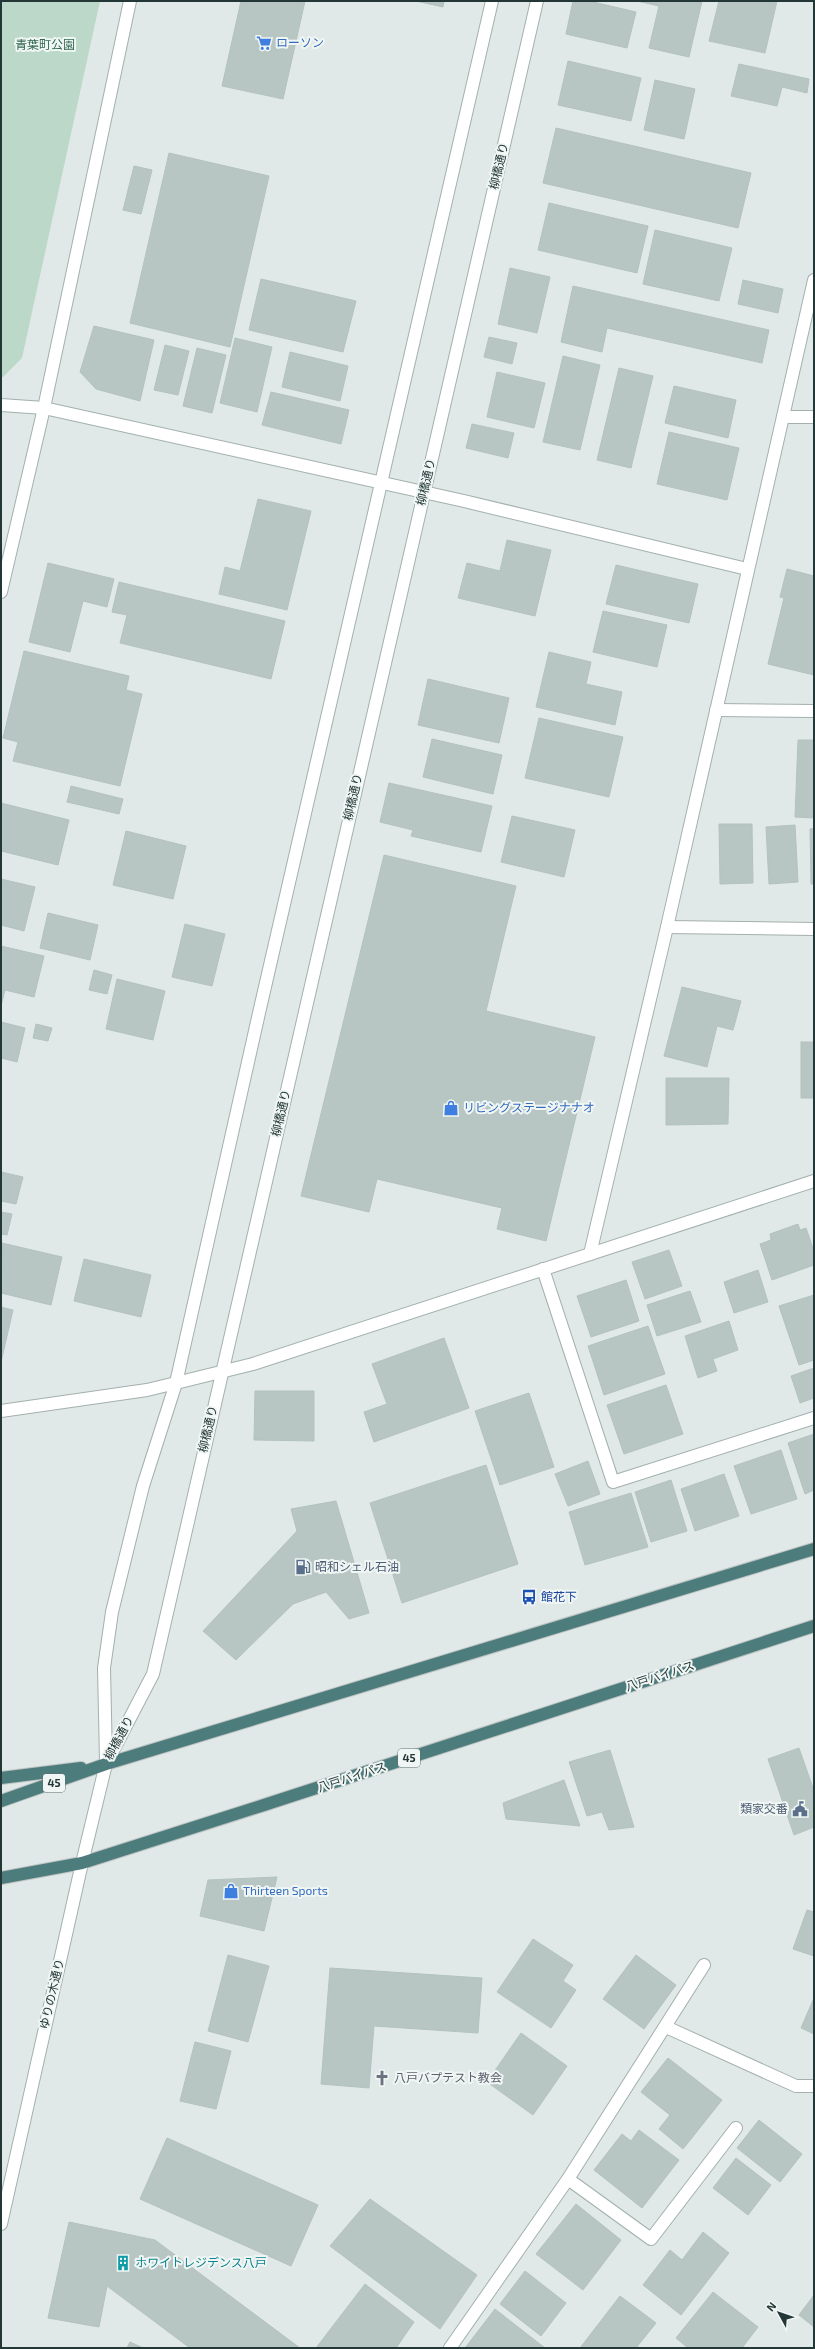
<svg xmlns="http://www.w3.org/2000/svg" width="815" height="2349" font-family="'Exo 2','Noto Sans JP',sans-serif">
<style>
.green{fill:#bbd8c9}
.building{fill:#b8c6c3;stroke:#b3c2bf}
.lines{fill:none;stroke-linecap:round;stroke-linejoin:round}
.service-casing{stroke:#a3b0ae;stroke-width:14}
.minor-casing{stroke:#a3b0ae;stroke-width:14}
.tertiary-casing{stroke:#a3b0ae;stroke-width:14}
.trunk-casing{stroke:#bdc3c3;stroke-width:14}
.service{stroke:#fff;stroke-width:12}
.minor{stroke:#fff;stroke-width:12}
.tertiary{stroke:#fff;stroke-width:12}
.trunk{stroke:#4d7c7c;stroke-width:12}
.labels{text-anchor:middle;stroke-width:4;stroke-linejoin:round;paint-order:stroke}
.shield{fill:#f0f6f4;stroke:#60706f;stroke-width:1}
.shield-label{font-size:11px;font-weight:bold;fill:#223736}
.shop-label{font-size:12px;fill:#366cbe;stroke:#f0f6f4;text-anchor:start}
.park-label{font-size:12px;fill:#316953;stroke:#f0f6f4}
.street-label{font-size:12px;fill:#223736;stroke:#f0f6f4}
.service-label{font-size:12px;fill:#4e5e75;stroke:#f0f6f4;text-anchor:start}
.transit-label{font-size:12px;fill:#164399;stroke:#f0f6f4;text-anchor:start}
.worship-label{font-size:12px;fill:#5b616d;stroke:#f0f6f4;text-anchor:start}
.culture-label{font-size:12px;fill:#0d838f;stroke:#f0f6f4;text-anchor:start}
</style>
<rect width="100%" height="100%" fill="#e0e9e7"/>
<path class="green" d="M1,1H100L22,358L3,377H1Z"/>
<g class="building">
<path d="M241,1H305L283,99L222,86Z"/>
<path d="M416,1H444L443,7Z"/>
<path d="M573,1H589L636,12L627,48L566,34Z"/>
<path d="M637,1H702L689,57L649,48L659,6Z"/>
<path d="M719,1H777L765,53L709,41Z"/>
<path d="M568,61L641,78L631,121L558,105Z"/>
<path d="M739,64L809,79L807,93L782,87L777,106L731,96Z"/>
<path d="M655,80L695,89L684,139L644,130Z"/>
<path d="M556,128L751,173L738,228L543,183Z"/>
<path d="M169,153L269,176L230,347L130,323Z"/>
<path d="M134,166L152,170L141,214L123,210Z"/>
<path d="M549,203L648,226L637,273L538,250Z"/>
<path d="M655,230L732,248L719,301L643,284Z"/>
<path d="M510,268L550,277L537,333L498,324Z"/>
<path d="M261,279L356,301L343,352L249,330Z"/>
<path d="M743,280L783,289L778,313L738,304Z"/>
<path d="M573,286L769,330L762,363L607,328L602,352L561,342Z"/>
<path d="M94,326L154,340L140,401L96,389L80,372Z"/>
<path d="M489,337L517,343L512,364L484,357Z"/>
<path d="M235,338L272,347L257,412L220,403Z"/>
<path d="M165,345L189,351L178,395L154,390Z"/>
<path d="M197,348L226,355L212,413L183,406Z"/>
<path d="M290,352L348,366L340,401L282,387Z"/>
<path d="M563,356L600,365L580,450L543,442Z"/>
<path d="M619,368L653,376L631,468L597,460Z"/>
<path d="M497,372L545,383L534,428L487,417Z"/>
<path d="M674,386L736,400L728,438L665,423Z"/>
<path d="M271,392L349,410L341,444L262,425Z"/>
<path d="M472,424L514,433L508,458L466,448Z"/>
<path d="M669,432L739,448L727,500L657,484Z"/>
<path d="M258,499L311,511L287,610L219,594L225,567L240,571Z"/>
<path d="M507,540L551,550L535,616L458,598L467,563L500,571Z"/>
<path d="M48,563L114,579L107,607L83,601L70,652L29,642Z"/>
<path d="M616,565L698,584L689,623L606,604Z"/>
<path d="M787,569L814,576V675L768,664L784,598L780,597Z"/>
<path d="M119,582L285,621L271,679L120,643L127,615L112,612Z"/>
<path d="M603,611L667,625L657,667L593,652Z"/>
<path d="M24,651L129,676L126,690L142,694L120,786L13,761L18,742L3,738Z"/>
<path d="M549,652L591,662L586,684L622,692L615,725L536,707Z"/>
<path d="M428,679L509,698L499,743L418,725Z"/>
<path d="M539,718L623,737L609,797L525,778Z"/>
<path d="M432,739L502,755L493,794L423,777Z"/>
<path d="M798,740H814V818L795,817Z"/>
<path d="M389,783L492,806L481,852L411,836L413,830L380,822Z"/>
<path d="M71,786L123,799L119,814L67,802Z"/>
<path d="M1,803L69,820L58,865L1,851Z"/>
<path d="M512,816L575,830L564,877L501,862Z"/>
<path d="M719,824H752L753,883L720,884Z"/>
<path d="M795,825L798,882L769,884L766,827Z"/>
<path d="M814,828V884H811L810,829Z"/>
<path d="M126,831L186,846L173,899L113,885Z"/>
<path d="M384,855L516,886L486,1011L595,1037L546,1241L497,1229L502,1208L377,1179L369,1212L301,1196Z"/>
<path d="M1,879L35,887L24,931L1,925Z"/>
<path d="M48,913L98,925L90,960L40,948Z"/>
<path d="M185,924L225,934L212,986L172,977Z"/>
<path d="M1,946L44,956L34,997L5,990L1,1006Z"/>
<path d="M94,970L112,975L107,994L89,990Z"/>
<path d="M117,979L165,991L153,1040L106,1029Z"/>
<path d="M682,987L741,1001L733,1030L717,1026L707,1067L664,1056Z"/>
<path d="M1,1022L25,1028L17,1062L1,1058Z"/>
<path d="M36,1024L52,1028L48,1041L33,1038Z"/>
<rect x="801" y="1042" width="13" height="56"/>
<path d="M666,1078H729L728,1124L666,1125Z"/>
<path d="M1,1172L23,1177L16,1204L1,1201Z"/>
<path d="M1,1212L12,1214L7,1235L1,1234Z"/>
<path d="M798,1224L800,1230L806,1228L814,1251V1265L772,1280L760,1244L771,1240L770,1234Z"/>
<path d="M2,1243L62,1257L51,1305L1,1293Z"/>
<path d="M669,1250L682,1286L645,1299L632,1262Z"/>
<path d="M84,1259L151,1275L141,1317L74,1301Z"/>
<path d="M758,1270L768,1302L734,1313L724,1282Z"/>
<path d="M626,1280L639,1321L591,1337L577,1296Z"/>
<path d="M690,1291L701,1322L657,1336L647,1305Z"/>
<path d="M814,1295V1360L799,1365L779,1306Z"/>
<path d="M1,1307L13,1310L1,1362Z"/>
<path d="M729,1321L738,1350L713,1359L717,1371L698,1378L685,1336Z"/>
<path d="M648,1326L665,1374L604,1395L588,1346Z"/>
<path d="M444,1338L469,1408L374,1442L364,1412L387,1404L372,1364Z"/>
<path d="M814,1368V1398L800,1403L791,1376Z"/>
<path d="M666,1385L683,1434L624,1454L607,1405Z"/>
<path d="M255,1391H314V1441L254,1440Z"/>
<path d="M529,1393L554,1467L500,1485L475,1411Z"/>
<path d="M814,1434V1490L805,1494L788,1443Z"/>
<path d="M781,1450L797,1499L751,1514L734,1466Z"/>
<path d="M588,1461L600,1494L568,1506L555,1474Z"/>
<path d="M486,1465L518,1564L402,1603L370,1503Z"/>
<path d="M724,1474L739,1516L695,1531L681,1489Z"/>
<path d="M671,1480L687,1531L651,1542L635,1492Z"/>
<path d="M631,1493L648,1547L585,1565L569,1512Z"/>
<path d="M336,1501L369,1613L349,1619L326,1592L293,1604L236,1660L203,1631L297,1531L291,1509Z"/>
<path d="M799,1748L814,1791V1827L794,1835L768,1759Z"/>
<path d="M610,1750L634,1827L609,1830L602,1812L587,1816L569,1762Z"/>
<path d="M564,1780L580,1826L506,1819L503,1803Z"/>
<path d="M277,1877L264,1931L200,1916L208,1880Z"/>
<path d="M807,1910L814,1912V1956L793,1949Z"/>
<path d="M533,1939L573,1965L563,1981L576,1990L551,2028L497,1992Z"/>
<path d="M228,1955L269,1966L248,2042L208,2031Z"/>
<path d="M636,1955L676,1985L644,2029L603,1999Z"/>
<path d="M330,1968L482,1978L478,2033L374,2026L369,2088L321,2084Z"/>
<path d="M814,1998V2034L801,2028Z"/>
<path d="M521,2033L567,2066L533,2115L487,2082Z"/>
<path d="M195,2042L231,2051L216,2109L180,2101Z"/>
<path d="M668,2058L722,2100L683,2149L659,2129L670,2115L641,2092Z"/>
<path d="M759,2120L802,2154L780,2182L737,2148Z"/>
<path d="M639,2130L679,2160L642,2208L594,2170L622,2134L631,2141Z"/>
<path d="M167,2138L318,2205L291,2266L140,2199Z"/>
<path d="M736,2158L771,2185L748,2215L713,2188Z"/>
<path d="M370,2199L477,2275L440,2329L330,2246Z"/>
<path d="M576,2204L621,2240L583,2290L536,2254Z"/>
<path d="M69,2222L155,2240L300,2348H190L107,2286L99,2327L48,2318Z"/>
<path d="M703,2232L729,2253L681,2315L643,2285L670,2250L682,2260Z"/>
<path d="M525,2271L566,2303L541,2336L500,2304Z"/>
<path d="M365,2284L414,2322L396,2348H316Z"/>
<path d="M713,2292L758,2327L742,2348H688L676,2338Z"/>
<path d="M814,2295V2327L799,2315Z"/>
<path d="M620,2296L656,2323L636,2348H580Z"/>
<path d="M495,2309L545,2348H465Z"/>
<path d="M130,2342L143,2348H127Z"/>
</g>
<g class="lines">
<g class="service-casing">
<g id="service">
<path d="M543,1269L613,1482L814,1418"/>
<path d="M666,2027L796,2086H814"/>
<path d="M568,2179L651,2239L736,2128"/>
<path d="M450,2348L568,2179L704,1965"/>
</g>
</g>
<g class="minor-casing">
<g id="minor">
<path d="M1,405L44,408L464,501L747,569"/>
<path d="M783,417H814"/>
<path d="M1,592L44,408L130,1"/>
<path d="M716,710L814,711"/>
<path d="M667,927L814,929"/>
<path d="M590,1254L667,927L814,280"/>
<path d="M1,1411L147,1390L176,1383"/>
</g>
</g>
<g class="tertiary-casing">
<g id="tertiary">
<path d="M176,1383L253,1364L814,1181"/>
<path d="M106,1761L104,1668L112,1612L143,1486L176,1383L259,1013L492,1"/>
<path d="M1,2224L82,1863L106,1764L153,1674L537,1"/>
</g>
</g>
<g class="trunk-casing">
<g id="trunk">
<path d="M1,1778L81,1768"/>
<path d="M1,1801L106,1764L814,1549"/>
<path d="M1,1878L82,1863L264,1805L814,1626"/>
</g>
</g>
<use href="#service" class="service"/>
<use href="#minor" class="minor"/>
<use href="#tertiary" class="tertiary"/>
<use href="#trunk" class="trunk"/>
</g>
<defs>
<g id="supermarket-bare" transform="scale(1.2)"><path d="M-6-5.5h2.5l.6 2H6L4.5 2H-2.5L-4.4-4H-6ZM-1.5 3.2a1.3 1.3 0 1 0 .1 0ZM3 3.2a1.3 1.3 0 1 0 .1 0Z" fill="#3f7fe0" stroke="#f0f6f4" stroke-width="2.5" paint-order="stroke"/></g>
<g id="shop-bare" transform="scale(1.2)"><path d="M-5-2.5h2.3a2.7 3.5 0 0 1 5.4 0H5L5.5 6h-11ZM-1.5-2.5h3a1.5 2.3 0 0 0-3 0Z" fill="#3f7fe0" stroke="#f0f6f4" stroke-width="2.5" paint-order="stroke"/></g>
<g id="fuel-bare" transform="scale(1.2)"><path d="M-5.5-6h7V0h2V4h1.3V-2.5L3-4.5l.8-.8L6-3V5H2.5V1h-1V6h-7ZM-4.2-4.7v3.2H.2V-4.7Z" fill="#5c6f8a" stroke="#f0f6f4" stroke-width="2.5" paint-order="stroke"/></g>
<g id="bus-bare" transform="scale(1.2)"><path d="M-5-6H5V4H4V6H2V4H-2V6H-4V4H-5ZM-3.5-4V0h7V-4ZM-3.5 1.2v1.5H-2V1.2ZM2 1.2v1.5H3.5V1.2Z" fill="#1a4fb4" stroke="#f0f6f4" stroke-width="2.5" paint-order="stroke"/></g>
<g id="civic-bare" transform="scale(1.2)"><path d="M-.6-6.5H3V-4.5H.6V-3L4-1V1h2V6H-6V1h2V-1L-.6-3ZM-1.2 2.5V6h2.4V2.5Z" fill="#5c6f8a" stroke="#f0f6f4" stroke-width="2.5" paint-order="stroke"/></g>
<g id="church-bare" transform="scale(1.2)"><path d="M-1.2-6h2.4v3.5h3.3v2.4h-3.3V6h-2.4V-.1h-3.3v-2.4h3.3Z" fill="#6b7280" stroke="#f0f6f4" stroke-width="2.5" paint-order="stroke"/></g>
<g id="building-bare" transform="scale(1.2)"><path d="M-4-6H4V6H1V3H-1V6H-4ZM-2.5-4.3h1.7v1.8h-1.7ZM.8-4.3h1.7v1.8H.8ZM-2.5-1h1.7V.8h-1.7ZM.8-1h1.7V.8H.8Z" fill="#0f9aa8" stroke="#f0f6f4" stroke-width="2.5" paint-order="stroke"/></g>
</defs>
<g fill-rule="evenodd">
<use href="#supermarket-bare" x="264" y="43"/>
<use href="#shop-bare" x="451" y="1108"/>
<use href="#fuel-bare" x="303" y="1567"/>
<use href="#bus-bare" x="529" y="1597"/>
<use href="#civic-bare" x="800" y="1809"/>
<use href="#shop-bare" x="231" y="1891"/>
<use href="#church-bare" x="382" y="2078"/>
<use href="#building-bare" x="123" y="2263"/>
</g>
<g class="labels">
<g class="shield">
<rect x="398" y="1749" width="22" height="18" rx="3"/>
<rect x="43" y="1774" width="22" height="18" rx="3"/>
</g>
<g class="shield-label">
<text x="409" y="1762">45</text>
<text x="54" y="1787">45</text>
</g>
<g class="shop-label">
<text x="276" y="47">ローソン</text>
<text x="463" y="1112">リビングステージナナオ</text>
<text x="243" y="1895">Thirteen Sports</text>
</g>
<g class="park-label">
<text x="45" y="49">青葉町公園</text>
</g>
<g class="street-label">
<text transform="translate(499 166) rotate(-77)" y="4">柳橋通り</text>
<text transform="translate(426 482) rotate(-77)" y="4">柳橋通り</text>
<text transform="translate(353 797) rotate(-77)" y="4">柳橋通り</text>
<text transform="translate(281 1113) rotate(-77)" y="4">柳橋通り</text>
<text transform="translate(208 1429) rotate(-77)" y="4">柳橋通り</text>
<text transform="translate(660 1676) rotate(-18)" y="4">八戸バイパス</text>
<text transform="translate(119 1738) rotate(-62)" y="4">柳橋通り</text>
<text transform="translate(352 1777) rotate(-18)" y="4">八戸バイパス</text>
<text transform="translate(52 1994) rotate(-77)" y="4">ゆりの木通り</text>
</g>
<g class="service-label">
<text x="315" y="1571">昭和シェル石油</text>
<text x="788" y="1813" text-anchor="end">類家交番</text>
</g>
<g class="transit-label">
<text x="541" y="1601">館花下</text>
</g>
<g class="worship-label">
<text x="394" y="2082">八戸バプテスト教会</text>
</g>
<g class="culture-label">
<text x="135" y="2267">ホワイトレジデンス八戸</text>
</g>
</g>
<rect width="815" height="2349" fill="none" stroke="#223736" stroke-width="4"/>
<g transform="translate(779 2313) rotate(310)" stroke="#f0f6f4" stroke-width="3" paint-order="stroke">
<path d="M0-3L7 15L0 10L-7 15Z" fill="#223736"/>
<text y="-6" font-size="11" font-weight="bold" text-anchor="middle" fill="#223736">N</text>
</g>
</svg>
